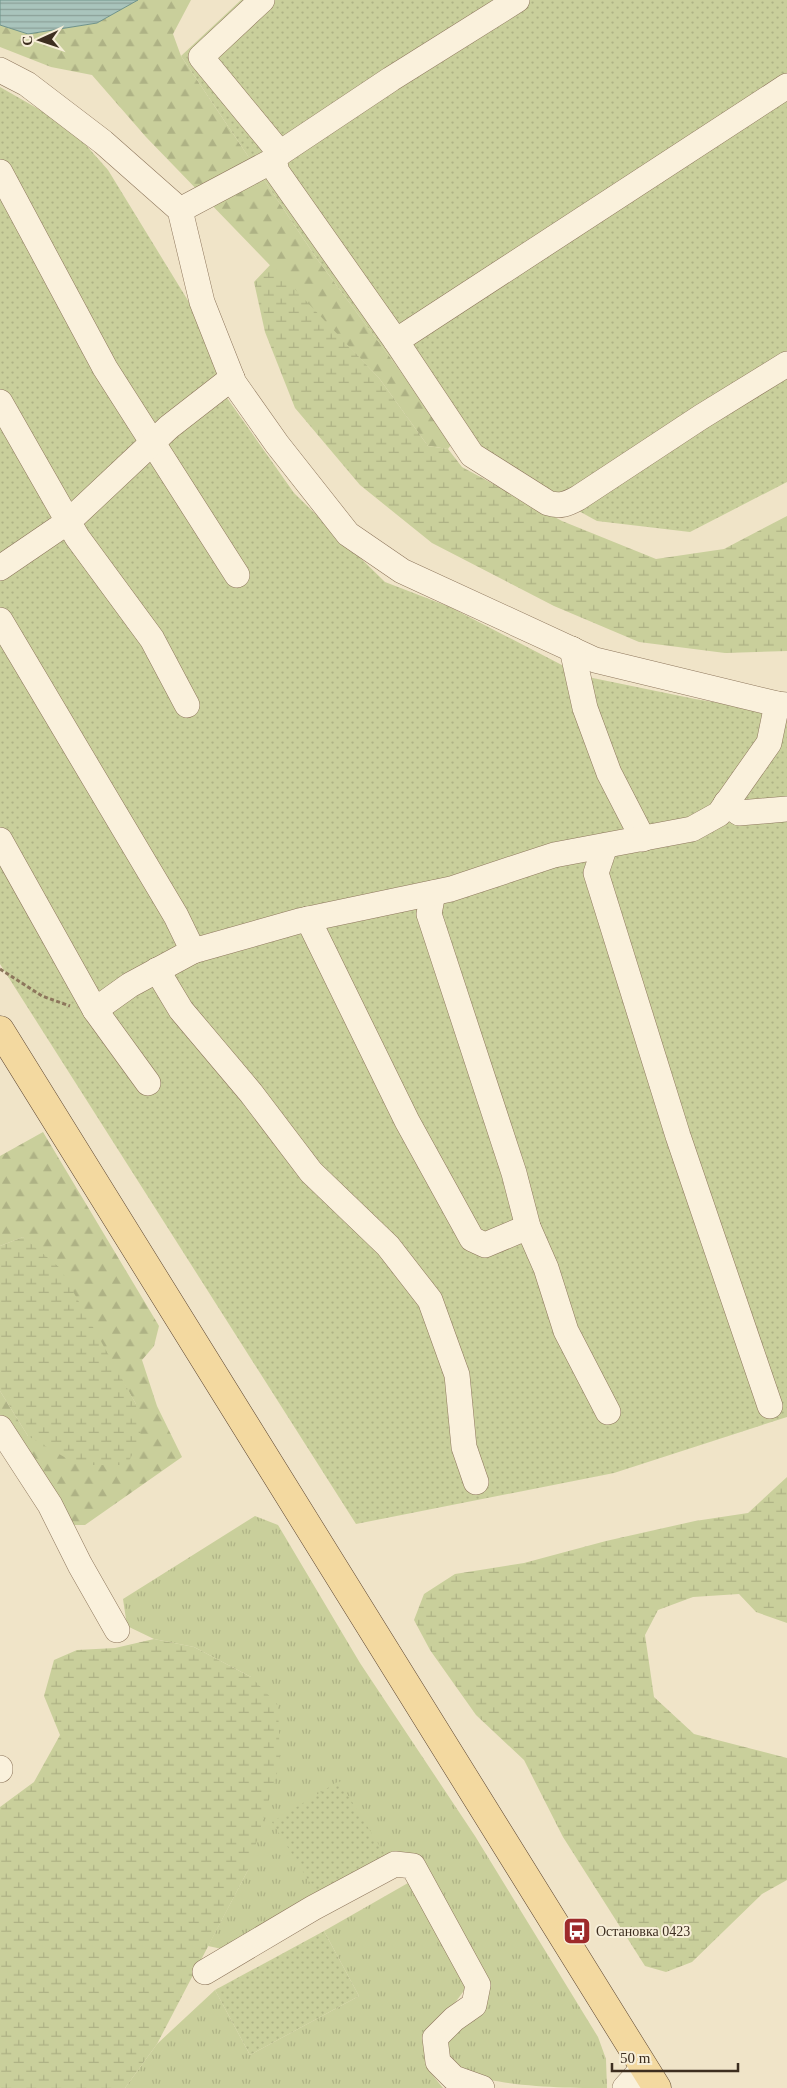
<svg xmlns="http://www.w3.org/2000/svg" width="787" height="2088" font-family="Georgia,serif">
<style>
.grass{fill:url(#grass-tufts)}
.forest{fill:url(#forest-firs)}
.wetland{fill:url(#wetland-marsh)}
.park{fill:url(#park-dots)}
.water{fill:url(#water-rules);stroke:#6f938a}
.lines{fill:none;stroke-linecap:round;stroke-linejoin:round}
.minor-casing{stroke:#8d765c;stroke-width:26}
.major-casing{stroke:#5b4430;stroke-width:29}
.path{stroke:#8d765c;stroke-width:3;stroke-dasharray:4 2.5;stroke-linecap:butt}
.minor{stroke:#faf1dc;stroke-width:25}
.major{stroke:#f3d9a0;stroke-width:28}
.labels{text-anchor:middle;stroke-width:4;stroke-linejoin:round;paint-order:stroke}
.poi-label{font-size:14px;fill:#3d2e20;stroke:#f7eed8;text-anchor:start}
</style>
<defs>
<pattern id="grass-tufts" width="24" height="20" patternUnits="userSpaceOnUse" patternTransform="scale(1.25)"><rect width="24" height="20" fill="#c9cf9b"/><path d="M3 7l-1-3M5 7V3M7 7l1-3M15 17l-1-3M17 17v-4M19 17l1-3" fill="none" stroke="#aeb285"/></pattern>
<pattern id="forest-firs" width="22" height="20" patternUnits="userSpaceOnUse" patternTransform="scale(1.25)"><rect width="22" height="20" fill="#c9cf9b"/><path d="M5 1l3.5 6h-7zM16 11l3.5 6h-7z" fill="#aeb285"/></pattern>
<pattern id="wetland-marsh" width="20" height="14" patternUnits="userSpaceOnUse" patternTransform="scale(1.25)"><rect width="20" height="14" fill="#c9cf9b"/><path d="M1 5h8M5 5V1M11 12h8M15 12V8" fill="none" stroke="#aeb285"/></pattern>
<pattern id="park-dots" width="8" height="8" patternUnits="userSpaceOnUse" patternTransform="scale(1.25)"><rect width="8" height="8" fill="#c9cf9b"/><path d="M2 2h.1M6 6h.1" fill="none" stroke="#aeb285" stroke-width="1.8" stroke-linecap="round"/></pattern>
<pattern id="water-rules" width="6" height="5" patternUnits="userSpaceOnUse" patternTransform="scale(1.25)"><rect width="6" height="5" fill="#a9c4bc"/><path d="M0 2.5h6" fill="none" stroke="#8ba098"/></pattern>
</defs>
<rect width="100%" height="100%" fill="#f0e4c8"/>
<g class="grass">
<path d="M255,1516L278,1525L360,1663L475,1836L598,2037L606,2059L607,2088C572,2088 466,2088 447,2060C444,2055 445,2046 444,2041L482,2010L417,1860L327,1910L255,1956L208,1946L248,1870L251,1677L194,1647L154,1639L127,1626L123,1599Z"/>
<path d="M408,1883L466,1988L451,2008L423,2034L431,2073L443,2088H125L157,2044L215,1990L250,2055L359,1996L324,1931Z"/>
</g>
<g class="forest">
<path d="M138,0H191L173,34L181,56L317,259L453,442L448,449L428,446L379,378L146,137L92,75L51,67L0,47V25L28,34L97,23Z"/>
<path d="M43,1132L159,1326L154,1346L142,1360L157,1406L182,1457L85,1525H68L0,1415V1391L28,1436L136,1404L103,1348L23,1237L0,1246V1156Z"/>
</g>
<g class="wetland">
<path d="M271,264L379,378L428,446L448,449L462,467L562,521L656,559L724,549L787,516V651L725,653L639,642L554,606L432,543L360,485L295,408L265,332L254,282Z"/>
<path d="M23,1237L60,1268L136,1404L141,1437L127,1465H78L28,1436L0,1391V1246Z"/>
<path d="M787,1477V1623L756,1612L739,1594L693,1597L658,1610L645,1635L654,1697L694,1734L787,1758V1880L762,1894L692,1962L666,1972L645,1966L563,1837L524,1760L476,1715L430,1650L414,1620L424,1594L455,1574L524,1563L606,1541L695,1521L748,1513Z"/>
<path d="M154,1639L194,1647L251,1677L278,1705L280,1763L248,1870L157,2044L125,2088H0V1807L34,1782L60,1735L44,1696L54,1660L77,1650L115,1648Z"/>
</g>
<g class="park">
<path d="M241,0H787V482L690,532L597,521L453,442L317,259L181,56Z"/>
<path d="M0,87L70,127L108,170L195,312L225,395L294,493L385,582L450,607L583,676L695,699L787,714V1417L614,1473L356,1524L0,964Z"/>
<path d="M339,1781L394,1869L327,1910L272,1822Z"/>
<path d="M324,1931L359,1996L250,2055L215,1990Z"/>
</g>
<path class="water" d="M0,0H138L97,23L28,34L0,25Z"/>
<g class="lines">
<g class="minor-casing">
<g id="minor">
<path d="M262,0L201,57L280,153"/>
<path d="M517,0L391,79L280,153L274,160L277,172L396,341L787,86"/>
<path d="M0,70L27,84L103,142L180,210L202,302L234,383L277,444L348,534L402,571L595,660L777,704L787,705"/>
<path d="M0,172L105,368L237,575"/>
<path d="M180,210L274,160"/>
<path d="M396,341L472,455L548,503C560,507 567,504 578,498L701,417L787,364"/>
<path d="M0,402L77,537L152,639L187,705"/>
<path d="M0,568L69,521L169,427L232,378"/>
<path d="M0,620L176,916L193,951L130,985L95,1010"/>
<path d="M572,649L585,708L609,773L643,839"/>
<path d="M726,803L739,813L787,809"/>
<path d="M0,840L95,1010L148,1083"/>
<path d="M605,846L596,873L678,1136L770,1406"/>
<path d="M433,893L429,914L514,1173L528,1227L546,1268L566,1331L608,1412"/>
<path d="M308,919L407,1121L472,1239L485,1245L528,1227"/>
<path d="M193,951L299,921L451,889L554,855L692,829L719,814L769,743L777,704"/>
<path d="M157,970L181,1010L251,1093L311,1172L388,1246L430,1300L457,1375L464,1447L476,1482"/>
<path d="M0,1428L50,1505L80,1565L117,1630"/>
<path d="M0,1768V1770"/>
<path d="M205,1972L313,1908L395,1864L413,1866L478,1985L474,2005L454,2019L435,2038L438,2062L454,2078L482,2088"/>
<path d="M625,2088L644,2067"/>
</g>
</g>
<g class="major-casing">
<path id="major" d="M0,1030L657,2088"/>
</g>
<path class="path" d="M0,969L42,996L70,1006"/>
<use href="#minor" class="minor"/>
<use href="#major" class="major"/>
</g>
<defs>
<g id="bus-square" transform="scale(1.4375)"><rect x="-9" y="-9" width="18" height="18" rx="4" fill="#9e2a2b" stroke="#f7eed8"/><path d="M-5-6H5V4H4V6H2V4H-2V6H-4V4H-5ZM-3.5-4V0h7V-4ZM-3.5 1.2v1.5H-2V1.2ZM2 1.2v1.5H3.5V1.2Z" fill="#fff"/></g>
</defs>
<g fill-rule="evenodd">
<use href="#bus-square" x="577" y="1931"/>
</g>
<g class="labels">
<g class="poi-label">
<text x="596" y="1936">Остановка 0423</text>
</g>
</g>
<g transform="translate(40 40) rotate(267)" stroke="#f7eed8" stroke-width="4" paint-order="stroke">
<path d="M0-4L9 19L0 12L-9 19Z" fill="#3d2e20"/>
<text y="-8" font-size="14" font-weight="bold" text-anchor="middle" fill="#3d2e20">С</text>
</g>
<path d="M612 2063v8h126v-8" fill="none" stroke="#3d2e20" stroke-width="2.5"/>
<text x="620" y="2063" font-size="15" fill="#3d2e20" stroke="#f7eed8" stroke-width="4" paint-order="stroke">50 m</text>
</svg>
